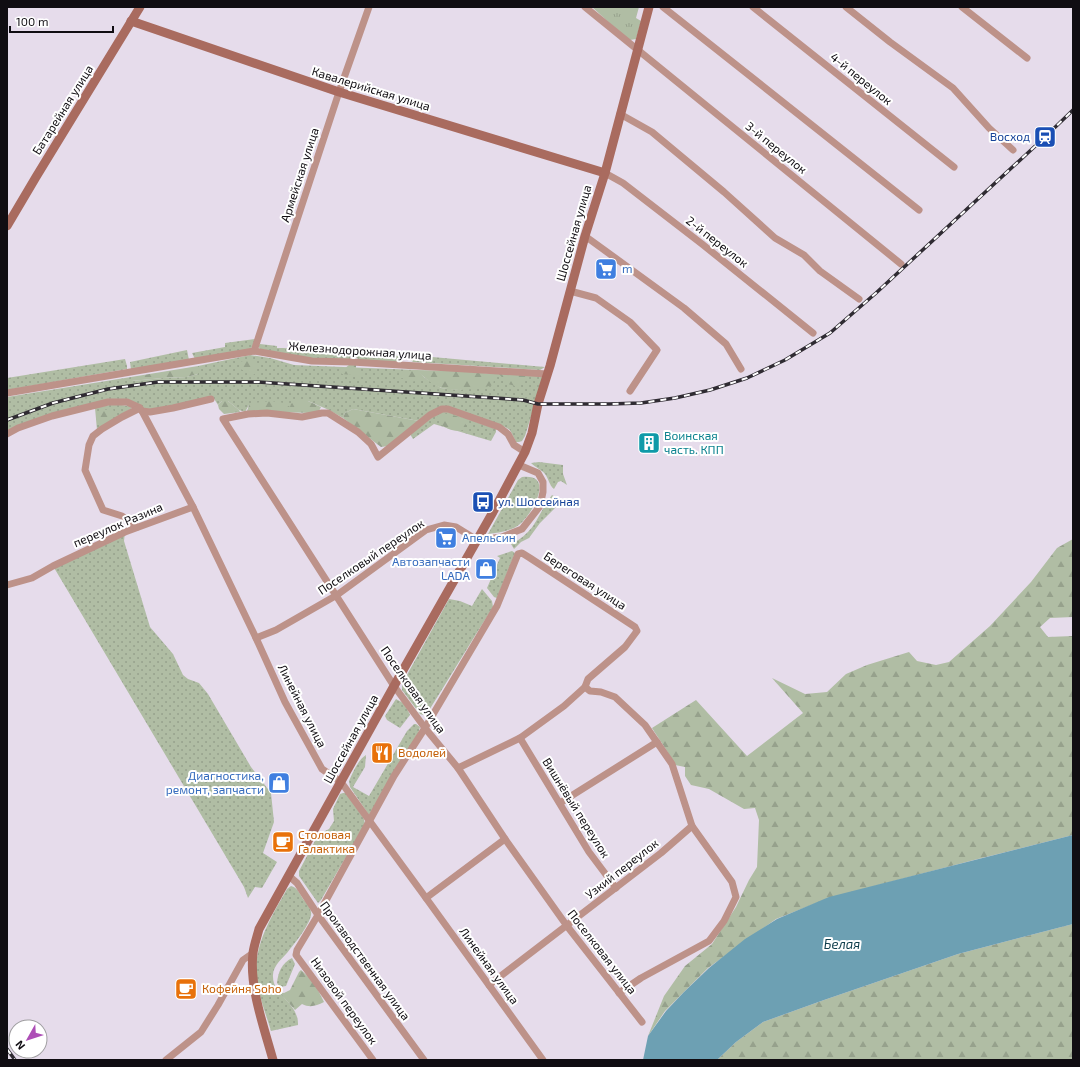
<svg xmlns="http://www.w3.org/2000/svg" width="1080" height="1067" font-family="'Exo 2',sans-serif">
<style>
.grass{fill:url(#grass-dots)}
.forest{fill:url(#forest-firs)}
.park{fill:url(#park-tufts)}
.water{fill:#6da0b3}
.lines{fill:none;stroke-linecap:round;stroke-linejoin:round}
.street{stroke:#bd9289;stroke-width:7}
.secondary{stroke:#a96b5f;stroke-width:9}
.rail-casing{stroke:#2f2b32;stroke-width:3.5}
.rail{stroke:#fff;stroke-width:2;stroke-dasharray:6;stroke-linecap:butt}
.labels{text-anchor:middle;stroke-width:4;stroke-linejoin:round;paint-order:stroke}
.street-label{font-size:12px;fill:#100d12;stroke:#fff}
.transit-label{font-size:12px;fill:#164399;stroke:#fff;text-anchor:end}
.shop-label{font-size:12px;fill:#366cbe;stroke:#fff;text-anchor:start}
.culture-label{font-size:12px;fill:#0d838f;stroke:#fff;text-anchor:start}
.food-label{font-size:12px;fill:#c56008;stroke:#fff;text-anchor:start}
.water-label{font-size:13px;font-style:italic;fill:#0e3d4b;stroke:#fff}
</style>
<defs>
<pattern id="grass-dots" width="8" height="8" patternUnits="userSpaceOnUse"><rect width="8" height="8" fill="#b0bda4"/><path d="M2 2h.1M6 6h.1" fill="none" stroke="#96a18c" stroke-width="1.8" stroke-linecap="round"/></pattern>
<pattern id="forest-firs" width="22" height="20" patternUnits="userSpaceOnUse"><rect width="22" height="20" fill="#b0bda4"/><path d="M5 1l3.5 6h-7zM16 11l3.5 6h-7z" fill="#96a18c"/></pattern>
<pattern id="park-tufts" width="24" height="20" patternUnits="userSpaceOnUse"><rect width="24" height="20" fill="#b0bda4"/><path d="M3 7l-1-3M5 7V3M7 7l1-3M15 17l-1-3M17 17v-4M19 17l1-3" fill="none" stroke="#96a18c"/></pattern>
</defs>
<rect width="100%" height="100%" fill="#e6dceb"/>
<g class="grass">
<path d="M255,339L252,347L250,349L195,359L192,353L225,347V343Z"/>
<path d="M260,344L277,346V348H283L351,352L350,359L311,358L260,349L258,346Z"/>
<path d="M187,350L189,360L131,370L130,362Z"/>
<path d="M355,352L400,356L399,363L360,361L356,357Z"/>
<path d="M250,355L270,358L294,365L417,370L425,378L441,388L460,390L495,374H527L542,377V381L525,436L522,441L519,442H516L510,430L505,427L446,408L419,421L353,409L345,413L343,418L329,410L308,401L291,407L249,405L245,412L239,410L228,401H222L218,405L213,397L149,410L116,399L7,430V397L131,377V381L163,378L187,377L198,374V366Z"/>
<path d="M410,355L545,367L540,370L413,362L411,360Z"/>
<path d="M125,359L127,366V369L121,370L7,390V378Z"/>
<path d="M114,404L129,406L132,408L97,430L95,408Z"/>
<path d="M445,411L496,429V432L491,441L434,424L413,439L410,434L439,412Z"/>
<path d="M539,462L563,465V474L567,485L561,481L558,482L554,489C549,485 549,479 545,474C542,470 536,468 531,463Z"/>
<path d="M522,477C556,473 532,514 520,524C512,531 498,533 488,534L518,480Z"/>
<path d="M552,495L562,501L540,523L529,538L521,542L514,549L511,544C537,531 536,516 552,495Z"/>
<path d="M125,532L124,541L150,627L173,654L183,675L188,679L199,683L208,694L251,767L271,793L274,822L263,853L277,862L262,888L255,887L248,898L244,887L53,566Z"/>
<path d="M512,551L515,553L497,598L494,597L487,588L500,558L497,556Z"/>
<path d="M482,589L492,601L493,607C470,643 449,679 426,715H423L420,714L402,690V686L408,673L449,599L460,601L472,606Z"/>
<path d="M396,699L405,704L410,715L400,728L387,720L385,716Z"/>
<path d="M414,724H416L420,727L418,734L369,815L350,787L349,781C353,772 358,760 366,755L365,767L353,787L369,796L407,731Z"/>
<path d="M343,793H347L364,819L365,824L321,900L318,903L299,876V871L315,841L323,832L329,829L334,821L333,809L340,794Z"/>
<path d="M291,886C297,887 300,894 303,899C306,902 310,907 311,912C313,920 296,942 290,949C284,958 272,965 273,977C273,995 299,1003 298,1025L271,1031C265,1011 256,989 256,969C257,939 273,914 287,889Z"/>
<path d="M292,958L295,964L286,986L280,987L277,983C278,972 282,963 292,958Z"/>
</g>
<g class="forest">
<path d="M249,359L256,361V373L253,375L248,373L246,370H242L239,367L240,362Z"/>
<path d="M349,365H356V370L362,375L359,378L352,375L342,374L340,372Z"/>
<path d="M198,366V374L187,377L163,378L131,381V377Z"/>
<path d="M417,370L458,371L495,374L493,385C478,389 458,392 442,388C434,386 424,377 418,372L420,380L411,382L404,378L395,379L396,375H404L406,371Z"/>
<path d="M499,374H527L525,382L515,386L508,384Z"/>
<path d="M296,400L308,401L321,407L319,411L311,413L247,411L249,405L253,403L271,401L284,403L290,407L291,404Z"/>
<path d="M222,401H228L239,410L240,412L224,414L219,409L218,405Z"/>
<path d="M113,409L115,415L104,423L99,424L96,419L97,414L103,410Z"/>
<path d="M353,409L419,421L388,446L381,447L343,418L345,413Z"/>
<path d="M442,413C457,416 462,415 468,429L466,431L463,430C453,433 439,427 437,416Z"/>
<path d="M1073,539V617L1050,618L1040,627L1048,637L1073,636V835L974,860L829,898L776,919L708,968L665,1011L648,1036L664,996L685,966L712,944L736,907L749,880L757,867L759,820L755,808L744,809L709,789L691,785L685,776V767L675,765L667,751L652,728L696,700L747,756L803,713L772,678L805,694L827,692L846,674L867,665L909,652L917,661L936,665L949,662L990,626L1031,582L1057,548Z"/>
<path d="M1073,924V1060H717L736,1042L763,1022L824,1000L958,954Z"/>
<path d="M301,970L314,982L324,1002C316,1006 310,1008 302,1004L295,1010L279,992L284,993L290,990L299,972Z"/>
</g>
<path class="park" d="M592,7H639L636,18L641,21L636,39L630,40L627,39Z"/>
<path class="water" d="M1073,835V924L958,954L824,1000L763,1022L736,1042L717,1060H643L648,1036L666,1011L684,992L709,968L745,939L777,919L829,897Z"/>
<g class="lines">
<g class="street">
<path d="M585,7L901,264"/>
<path d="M663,7L919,210"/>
<path d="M753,7L954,167"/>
<path d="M846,7L890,42L953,88L989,128L1013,150"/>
<path d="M962,7L1027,58"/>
<path d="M620,114L652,132L724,192L775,238L804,255L820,271L859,299"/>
<path d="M605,173L623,183L702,244L813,333"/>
<path d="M585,236L684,308L726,344L741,369"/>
<path d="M570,291L596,298L630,322L657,350L630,391"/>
<path d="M254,351L339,92L369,7"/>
<path d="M7,393L254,351L312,361L352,362L547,374"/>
<path d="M142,411L193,507L256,638L285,702L322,769L341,782L426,898L543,1060"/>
<path d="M7,434L18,428L52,416L108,402H127L138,407L142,411L150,412L173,408L211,399"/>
<path d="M525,452L514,445L508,434L499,427L448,409H442L430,415L378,457L371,444L358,432L328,413H322L302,417L267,413L248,414L223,419L394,686L425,728L458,768L505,839L567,926L642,1022"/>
<path d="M137,527L122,516L103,510L85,470L89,445L93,436L102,429L122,417L140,408"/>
<path d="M7,585L32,578L53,566L125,532L193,507"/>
<path d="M256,638L276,630L337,595L426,530L444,525L456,527L477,540L502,537L522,529L540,506L543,492V482L538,473L519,465"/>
<path d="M585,687L590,691L601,692L615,697L645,725L672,764L692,826L732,882L736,897L724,921L709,941L641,978L619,993"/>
<path d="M520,738L589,852L616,888"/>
<path d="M560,803L657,742"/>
<path d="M289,876L297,883L318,915L424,1060"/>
<path d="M426,898L505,839"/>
<path d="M489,985L661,853L692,826"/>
<path d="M166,1060L201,1032L218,1005L243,960L253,953"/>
<path d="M373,1060L296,955L297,950L318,915L394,776L425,728L497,606L518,554L522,553L530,558L635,627L637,631L625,647L588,679L585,687L564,706L520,738L458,768"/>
</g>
<g class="secondary">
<path d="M131,21L339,92L605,173"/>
<path d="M7,226L36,177L140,7"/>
<path d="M273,1060C264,1027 249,987 253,953C254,945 257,937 259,929L394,686L493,512L525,452L532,433L538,404L550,366L585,236L605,173L649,7"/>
</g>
<g class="rail-casing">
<g id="rail">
<path d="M7,420L53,403L108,389L158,382H258L523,400L538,404H609L641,403L675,398L710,390L747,378L785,360L830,333L876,293L1045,137L1073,110"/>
<path d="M7,1049L15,1060"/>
</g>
</g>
<use href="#rail" class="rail"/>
</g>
<defs>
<g id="station-square" transform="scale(1.15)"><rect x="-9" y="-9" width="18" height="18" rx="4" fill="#1a4fb4" stroke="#fff"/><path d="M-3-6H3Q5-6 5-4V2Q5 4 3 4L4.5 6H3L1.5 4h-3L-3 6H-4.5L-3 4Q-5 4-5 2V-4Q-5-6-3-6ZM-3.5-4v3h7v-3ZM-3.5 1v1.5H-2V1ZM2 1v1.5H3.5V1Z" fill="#fff"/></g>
<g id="supermarket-square" transform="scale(1.15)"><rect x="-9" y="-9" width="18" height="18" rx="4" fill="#3f7fe0" stroke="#fff"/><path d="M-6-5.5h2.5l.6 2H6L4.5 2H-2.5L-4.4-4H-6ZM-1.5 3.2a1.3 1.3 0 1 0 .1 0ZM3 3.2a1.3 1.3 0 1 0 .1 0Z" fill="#fff"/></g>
<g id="building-square" transform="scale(1.15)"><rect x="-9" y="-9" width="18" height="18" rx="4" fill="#0f9aa8" stroke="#fff"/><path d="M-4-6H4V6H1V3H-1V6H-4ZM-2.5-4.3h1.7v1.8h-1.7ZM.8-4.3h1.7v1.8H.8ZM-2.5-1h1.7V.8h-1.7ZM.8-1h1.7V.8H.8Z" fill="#fff"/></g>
<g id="bus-square" transform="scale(1.15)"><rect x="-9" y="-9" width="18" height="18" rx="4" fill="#1a4fb4" stroke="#fff"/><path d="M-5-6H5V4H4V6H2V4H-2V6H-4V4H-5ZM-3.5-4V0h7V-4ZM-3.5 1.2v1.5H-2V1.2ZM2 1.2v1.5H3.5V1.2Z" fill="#fff"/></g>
<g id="shop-square" transform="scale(1.15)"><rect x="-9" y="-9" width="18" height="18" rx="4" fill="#3f7fe0" stroke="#fff"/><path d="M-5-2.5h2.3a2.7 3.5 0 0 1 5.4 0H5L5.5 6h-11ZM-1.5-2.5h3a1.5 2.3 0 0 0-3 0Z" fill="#fff"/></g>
<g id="restaurant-square" transform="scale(1.15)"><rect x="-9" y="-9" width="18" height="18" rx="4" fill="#e8710a" stroke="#fff"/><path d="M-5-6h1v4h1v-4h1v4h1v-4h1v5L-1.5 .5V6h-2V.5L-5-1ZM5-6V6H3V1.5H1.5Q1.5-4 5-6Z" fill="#fff"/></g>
<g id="cafe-square" transform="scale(1.15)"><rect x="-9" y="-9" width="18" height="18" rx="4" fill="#e8710a" stroke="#fff"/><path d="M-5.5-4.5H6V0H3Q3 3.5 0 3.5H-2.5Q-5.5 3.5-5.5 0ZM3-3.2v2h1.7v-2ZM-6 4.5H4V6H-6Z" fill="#fff"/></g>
</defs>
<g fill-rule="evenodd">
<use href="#station-square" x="1045" y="137"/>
<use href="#supermarket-square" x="606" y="269"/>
<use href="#building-square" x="649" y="443"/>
<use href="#bus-square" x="483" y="502"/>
<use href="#supermarket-square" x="446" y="538"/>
<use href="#shop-square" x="486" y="569"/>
<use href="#restaurant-square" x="382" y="753"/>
<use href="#shop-square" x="279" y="783"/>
<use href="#cafe-square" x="283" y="842"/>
<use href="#cafe-square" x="186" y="989"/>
</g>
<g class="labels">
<g class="street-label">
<text transform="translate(861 79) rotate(39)" y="4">4-й переулок</text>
<text transform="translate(371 89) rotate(17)" y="4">Кавалерийская улица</text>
<text transform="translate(63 110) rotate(-58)" y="4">Батарейная улица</text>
<text transform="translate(776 148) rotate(39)" y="4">3-й переулок</text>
<text transform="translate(300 175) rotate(-72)" y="4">Армейская улица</text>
<text transform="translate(574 233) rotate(-74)" y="4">Шоссейная улица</text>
<text transform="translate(717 242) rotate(38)" y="4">2-й переулок</text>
<text transform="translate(360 351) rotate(4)" y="4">Железнодорожная улица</text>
<text transform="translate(118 525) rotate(-23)" y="4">переулок Разина</text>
<text transform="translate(371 557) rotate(-34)" y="4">Поселковый переулок</text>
<text transform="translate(585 581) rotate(33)" y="4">Береговая улица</text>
<text transform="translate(413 690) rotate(55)" y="4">Поселковая улица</text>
<text transform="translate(302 706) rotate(63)" y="4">Линейная улица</text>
<text transform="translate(351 739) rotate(-61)" y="4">Шоссейная улица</text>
<text transform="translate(576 808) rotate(58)" y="4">Вишнёвый переулок</text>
<text transform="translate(622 869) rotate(-38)" y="4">Узкий переулок</text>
<text transform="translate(602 952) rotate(52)" y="4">Поселковая улица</text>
<text transform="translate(365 961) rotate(54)" y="4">Производственная улица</text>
<text transform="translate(489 966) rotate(54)" y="4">Линейная улица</text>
<text transform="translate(344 1001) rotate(54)" y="4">Низовой переулок</text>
</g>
<g class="transit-label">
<text x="1030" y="141">Восход</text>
<text x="498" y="506" text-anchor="start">ул. Шоссейная</text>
</g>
<g class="shop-label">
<text x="622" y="273">m</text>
<text x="462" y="542">Апельсин</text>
<text x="470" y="566" text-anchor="end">Автозапчасти<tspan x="470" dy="14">LADA</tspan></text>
<text x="264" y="780" text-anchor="end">Диагностика,<tspan x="264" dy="14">ремонт, запчасти</tspan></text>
</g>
<g class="culture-label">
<text x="664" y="440">Воинская<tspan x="664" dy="14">часть. КПП</tspan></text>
</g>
<g class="food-label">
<text x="398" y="757">Водолей</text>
<text x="298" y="839">Столовая<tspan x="298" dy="14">Галактика</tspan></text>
<text x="202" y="993">Кофейня Soho</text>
</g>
<g class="water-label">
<text x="842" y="949">Белая</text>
</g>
</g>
<rect width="1080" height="1067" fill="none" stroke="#100d12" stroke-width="16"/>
<g transform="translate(28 1039) rotate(231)"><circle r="19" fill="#ffffff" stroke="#9f9ea0"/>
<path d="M0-3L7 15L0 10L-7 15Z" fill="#ad4eb6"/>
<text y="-6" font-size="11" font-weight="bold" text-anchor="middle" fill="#100d12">N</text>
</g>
<path d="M10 26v6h103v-6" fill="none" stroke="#100d12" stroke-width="2"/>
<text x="16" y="26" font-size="12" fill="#100d12" stroke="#ffffff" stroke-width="3" paint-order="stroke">100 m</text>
</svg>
